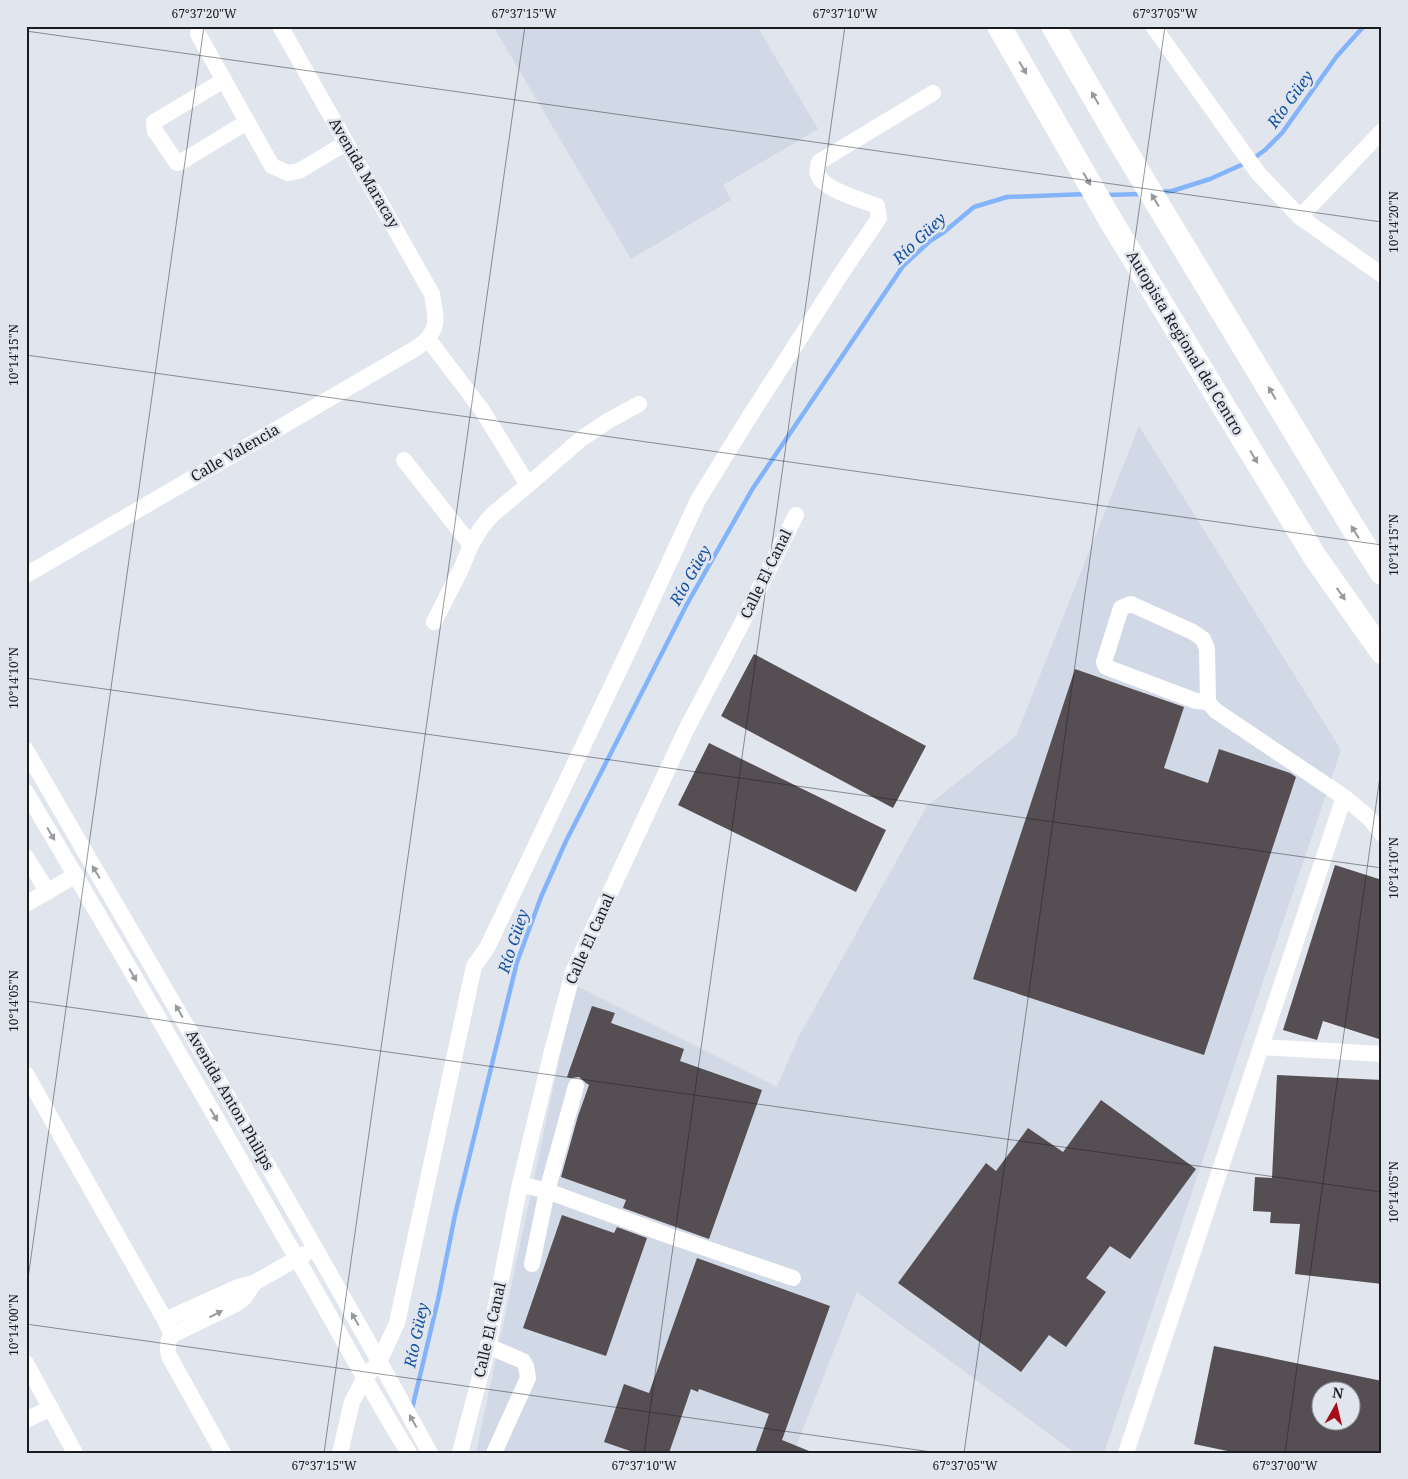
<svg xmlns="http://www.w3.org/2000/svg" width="1408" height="1479" font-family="'Noto Serif',serif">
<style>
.built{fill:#d1d8e6}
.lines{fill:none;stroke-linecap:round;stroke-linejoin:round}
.stream{stroke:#83b4fb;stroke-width:4.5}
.building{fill:#554e52;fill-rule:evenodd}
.minor{stroke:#fff;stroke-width:16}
.highway{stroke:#fff;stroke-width:24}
.oneway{fill:#98999a}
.ticks{fill:none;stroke:#1b1c1f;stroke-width:1;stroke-opacity:0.45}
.labels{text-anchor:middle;stroke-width:5;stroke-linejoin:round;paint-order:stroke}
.street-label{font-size:15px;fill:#1b1c1f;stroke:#e1e5ed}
.water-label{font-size:16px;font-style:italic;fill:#1452a3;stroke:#e1e5ed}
.neatline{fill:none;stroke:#1b1c1f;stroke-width:2}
.ticks-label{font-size:12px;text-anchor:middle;fill:#1b1c1f}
</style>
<rect width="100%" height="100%" fill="#e1e5ed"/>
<g class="built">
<path d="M493,26H757L818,129L723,185L731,200L631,259Z"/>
<path d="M1139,426L1341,750L1104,1453H1075L857,1292L795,1449L803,1453H476L575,985L777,1087L798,1038L927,806L1016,736Z"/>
</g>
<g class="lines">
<g class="stream">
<path d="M1160,192L1172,191L1210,179L1250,161L1265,150L1282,133L1337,56L1364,26"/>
<path d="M1105,195L1142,194"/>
<path d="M412,1409L438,1300L455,1215L517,962L541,897L566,841L687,604L753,488L903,266L930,241L944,232L974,207L1007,197L1087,194"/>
</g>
</g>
<g class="building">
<path d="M754,654L926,746L893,808L721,716Z"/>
<path d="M1075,669L1184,707L1164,768L1208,783L1219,749L1290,773L1296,777L1204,1055L973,979Z"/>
<path d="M709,743L886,830L856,892L678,805Z"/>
<path d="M1335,865L1382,880V1040L1323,1021L1317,1040L1283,1030Z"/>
<path d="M592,1006L615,1013L611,1023L684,1049L680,1061L762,1090L709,1239L623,1208L626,1200L561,1177L578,1116L589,1085L586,1083L579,1077L571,1078L567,1077Z"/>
<path d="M1277,1075L1382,1080V1284L1295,1274L1300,1224L1270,1223L1271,1212L1253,1211L1255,1177L1272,1178Z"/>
<path d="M1101,1100L1196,1169L1130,1259L1110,1246L1086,1278L1106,1292L1066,1347L1049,1335L1021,1372L898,1283L986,1163L996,1171L1028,1128L1063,1152Z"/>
<path d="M562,1215L614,1233L617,1227L647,1238L606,1356L523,1328Z"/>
<path d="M697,1258L830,1306L782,1440L814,1453H755L769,1414L699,1389L698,1392L691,1389L669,1453H636L604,1442L624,1384L649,1393Z"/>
<path d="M1214,1346L1382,1381V1453H1237L1194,1444ZM1320,1392H1350V1422H1320Z"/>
</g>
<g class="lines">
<g class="minor">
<path d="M1153,26L1258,173L1300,217L1382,275"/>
<path d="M198,34L272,166L288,173L299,171L346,143"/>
<path d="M224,80L154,122L155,131L177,163L181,162L247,122"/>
<path d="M1300,217L1382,131"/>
<path d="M428,339L482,410L528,485L581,439L608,421L639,404"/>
<path d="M404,460L471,545"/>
<path d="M26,575L418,347C441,329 436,320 432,294L280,26"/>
<path d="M434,622L461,569L471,545L481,528L492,515L528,485"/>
<path d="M1208,702L1196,701L1106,667L1104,662L1121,608L1131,604L1193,632L1203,639L1207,649L1208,702L1216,711L1344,797L1368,817L1382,834"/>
<path d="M26,750C161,984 300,1216 430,1453"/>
<path d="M26,792C118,946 207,1102 296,1257C334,1322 369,1389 409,1453"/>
<path d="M26,857L48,892"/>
<path d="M26,904L76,875"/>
<path d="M1261,1047L1382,1054"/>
<path d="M26,1074L165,1320L172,1335C167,1342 167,1347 169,1356L223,1453"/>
<path d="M520,1184L547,1191L667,1235L793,1278"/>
<path d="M532,1264L547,1191L576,1086"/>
<path d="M165,1320L238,1287L254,1283L305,1254"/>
<path d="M172,1335L236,1304L244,1298L254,1283"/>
<path d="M488,1346L523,1361L526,1366L528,1378L494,1453"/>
<path d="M26,1363L75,1453"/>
<path d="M26,1420L51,1408"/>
<path d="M340,1453L352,1402L364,1379L379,1362L397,1323L474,966L487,948L634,639L698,500L748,419L843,271L879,218L877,206C862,200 827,191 819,177C816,172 818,167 819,162L933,93"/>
<path d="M460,1453L488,1346L520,1184L551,1055L573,972L686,730L740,627L796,515"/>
<path d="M1126,1453L1344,797"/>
</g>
<g class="highway">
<path d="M999,26L1111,221L1315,557L1382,652"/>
<path d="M1053,26L1119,140L1355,531L1382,573"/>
</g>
</g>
<defs><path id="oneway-solid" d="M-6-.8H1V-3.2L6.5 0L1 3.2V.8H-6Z" transform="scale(1.25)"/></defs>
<g class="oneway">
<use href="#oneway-solid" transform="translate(1023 68) rotate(60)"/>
<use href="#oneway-solid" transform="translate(1095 98) rotate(-120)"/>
<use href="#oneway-solid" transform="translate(1087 179) rotate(60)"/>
<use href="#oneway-solid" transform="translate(1155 200) rotate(-121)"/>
<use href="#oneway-solid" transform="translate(1272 393) rotate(-121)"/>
<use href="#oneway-solid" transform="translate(1254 457) rotate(59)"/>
<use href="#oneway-solid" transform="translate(1355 532) rotate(-122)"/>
<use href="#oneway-solid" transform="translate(1341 594) rotate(55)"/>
<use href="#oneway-solid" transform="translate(51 834) rotate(59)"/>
<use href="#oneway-solid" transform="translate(96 872) rotate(-121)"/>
<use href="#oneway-solid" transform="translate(133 975) rotate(60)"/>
<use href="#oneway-solid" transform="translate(179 1011) rotate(-120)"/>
<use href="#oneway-solid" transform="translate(214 1115) rotate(60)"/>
<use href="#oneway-solid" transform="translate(216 1314) rotate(-27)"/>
<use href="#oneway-solid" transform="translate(355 1319) rotate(-120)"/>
<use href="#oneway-solid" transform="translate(413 1421) rotate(-119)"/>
</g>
<path class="ticks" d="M26,31L1382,222M26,355L1382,545M26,678L1382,868M26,1001L1382,1192M26,1293L204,26M26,1324L939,1453M324,1453L525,26M644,1453L845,26M964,1453L1165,26M1285,1453L1382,762"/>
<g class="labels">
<g class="street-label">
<text transform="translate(364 173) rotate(60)" y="5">Avenida Maracay</text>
<text transform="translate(1185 343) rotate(59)" y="5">Autopista Regional del Centro</text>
<text transform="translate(235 453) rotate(-30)" y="5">Calle Valencia</text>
<text transform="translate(766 574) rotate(-64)" y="5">Calle El Canal</text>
<text transform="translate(590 939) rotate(-66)" y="5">Calle El Canal</text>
<text transform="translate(230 1100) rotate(60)" y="5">Avenida Anton Philips</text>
<text transform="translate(490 1330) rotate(-77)" y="5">Calle El Canal</text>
</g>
<g class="water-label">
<text transform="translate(1290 99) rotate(-54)" y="6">Río Güey</text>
<text transform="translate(919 238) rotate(-43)" y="6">Río Güey</text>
<text transform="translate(690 575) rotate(-60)" y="6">Río Güey</text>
<text transform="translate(513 941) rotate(-72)" y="6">Río Güey</text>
<text transform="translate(416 1335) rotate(-78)" y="6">Río Güey</text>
</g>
</g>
<rect width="1408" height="1479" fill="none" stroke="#e1e5ed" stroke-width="55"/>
<g transform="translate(1336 1406) rotate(8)"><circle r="24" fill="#e1e5ed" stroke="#92959b"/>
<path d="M0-4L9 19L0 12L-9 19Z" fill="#a50d18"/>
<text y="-8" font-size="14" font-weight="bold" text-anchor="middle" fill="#1b1c1f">N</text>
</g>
<rect x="28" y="28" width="1352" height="1424" class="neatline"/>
<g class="ticks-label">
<text x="204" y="18">67°37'20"W</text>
<text x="524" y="18">67°37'15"W</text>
<text x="845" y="18">67°37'10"W</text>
<text x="1165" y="18">67°37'05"W</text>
<text transform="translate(1394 222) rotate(-90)" y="4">10°14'20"N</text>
<text transform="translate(14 355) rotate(-90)" y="4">10°14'15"N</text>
<text transform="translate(1394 545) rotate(-90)" y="4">10°14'15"N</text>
<text transform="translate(14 678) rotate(-90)" y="4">10°14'10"N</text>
<text transform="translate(1394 868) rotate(-90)" y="4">10°14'10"N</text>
<text transform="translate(14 1001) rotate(-90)" y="4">10°14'05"N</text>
<text transform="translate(1394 1192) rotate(-90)" y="4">10°14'05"N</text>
<text transform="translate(14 1325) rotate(-90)" y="4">10°14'00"N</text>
<text x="324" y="1470">67°37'15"W</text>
<text x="644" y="1470">67°37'10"W</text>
<text x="965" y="1470">67°37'05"W</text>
<text x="1285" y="1470">67°37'00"W</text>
</g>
</svg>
